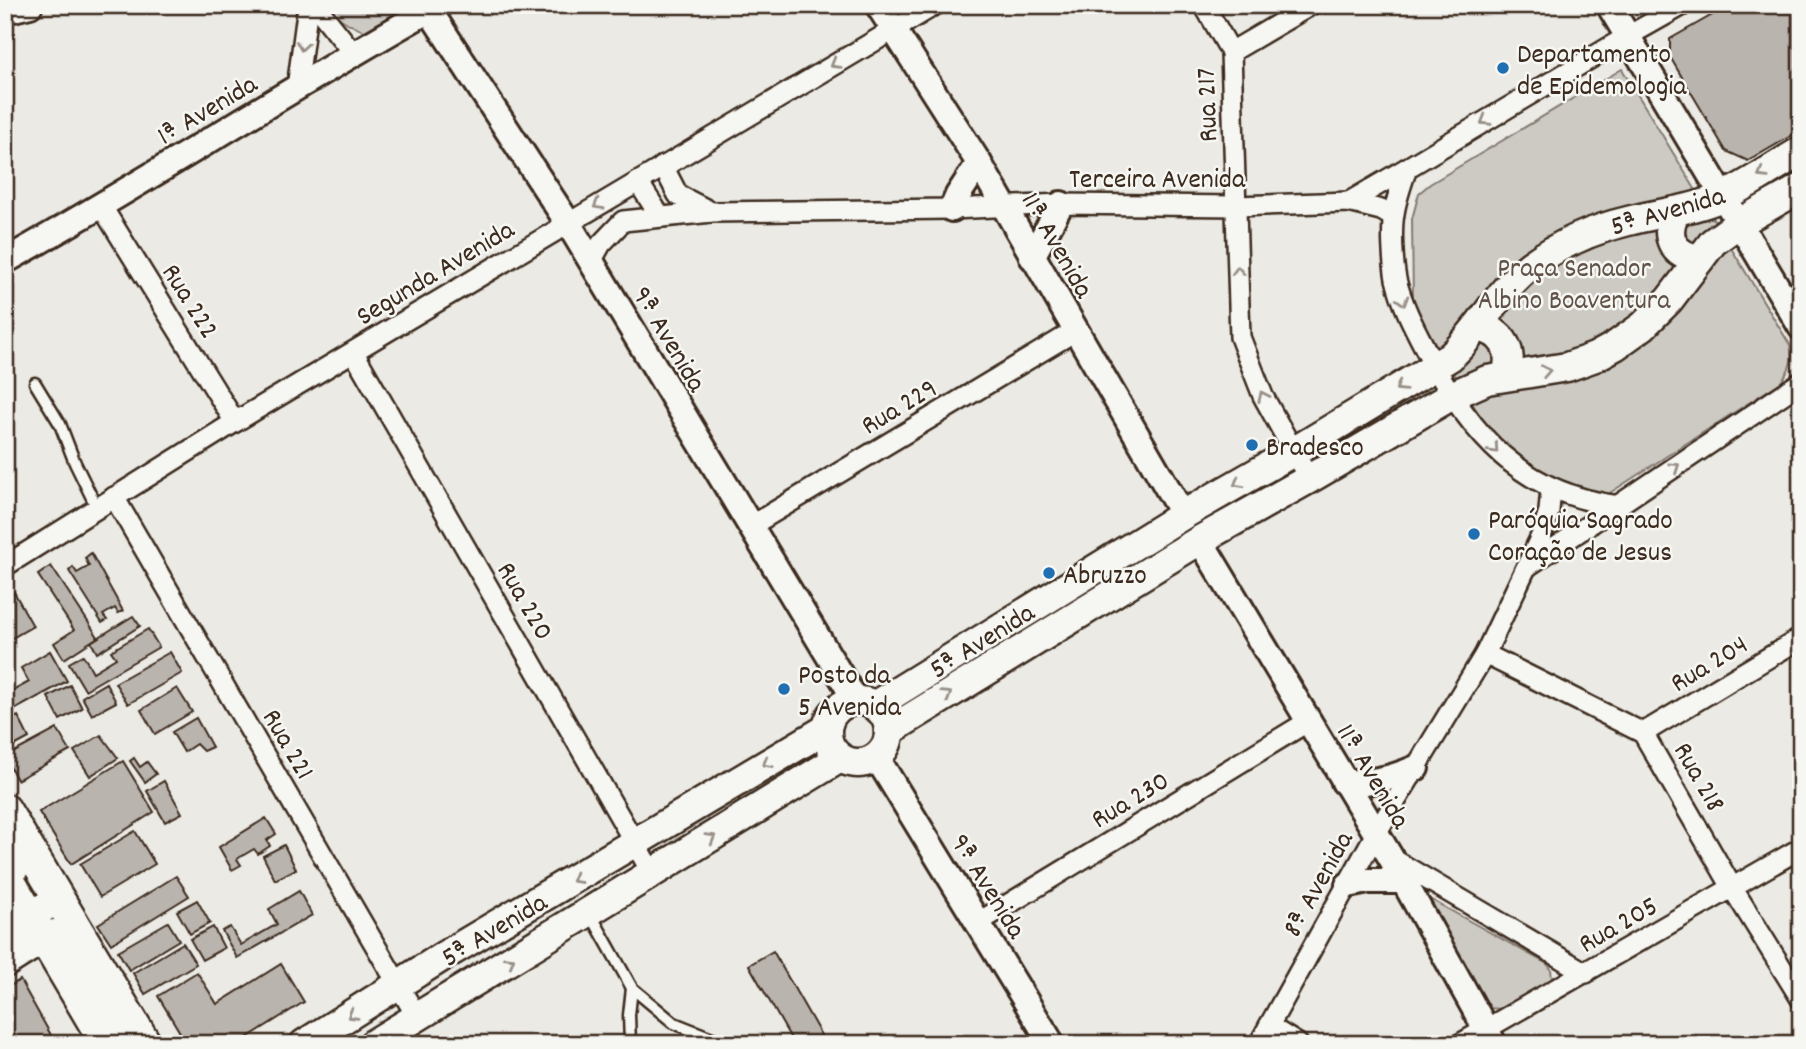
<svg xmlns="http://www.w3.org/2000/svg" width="1806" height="1049" font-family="Dekko,sans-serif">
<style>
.green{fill:#cdcac4;stroke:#847a71;stroke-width:2}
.building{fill:#bab4ae;stroke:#3b2a1e;stroke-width:2}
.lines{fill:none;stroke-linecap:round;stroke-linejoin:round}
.service-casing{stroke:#3b2a1e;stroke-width:15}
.minor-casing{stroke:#3b2a1e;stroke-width:24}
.tertiary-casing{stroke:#3b2a1e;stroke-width:30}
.secondary-casing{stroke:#3b2a1e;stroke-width:33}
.primary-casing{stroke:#3b2a1e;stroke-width:35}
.service{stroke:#f6f6f2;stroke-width:10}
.minor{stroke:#f6f6f2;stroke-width:19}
.tertiary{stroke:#f6f6f2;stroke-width:24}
.secondary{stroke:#f6f6f2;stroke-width:28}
.primary{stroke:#f6f6f2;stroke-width:30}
.oneway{stroke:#989088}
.poi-dot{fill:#1f6fb2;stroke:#f6f6f2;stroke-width:2.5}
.labels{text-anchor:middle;stroke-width:5;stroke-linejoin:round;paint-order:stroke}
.poi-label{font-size:28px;fill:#3b2a1e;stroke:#f6f6f2;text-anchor:start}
.street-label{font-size:28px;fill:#3b2a1e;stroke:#f6f6f2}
.park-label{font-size:28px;fill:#605248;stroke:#f6f6f2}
</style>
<rect width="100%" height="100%" fill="#ebeae5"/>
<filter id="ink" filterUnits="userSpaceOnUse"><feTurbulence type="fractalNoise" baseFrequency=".0143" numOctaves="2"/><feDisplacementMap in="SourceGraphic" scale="14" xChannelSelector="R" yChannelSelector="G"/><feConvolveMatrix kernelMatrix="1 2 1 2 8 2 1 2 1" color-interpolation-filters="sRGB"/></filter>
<g filter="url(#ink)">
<g class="green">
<path d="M326,5H416L366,32C351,26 336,18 326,5Z"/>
<path d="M1622,69L1790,345C1794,360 1790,369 1781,382L1602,498L1577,492L1505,451L1482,419L1426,329L1413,302L1412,219L1419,193L1430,184Z"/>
<path d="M1410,888L1547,964L1551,969L1552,980L1505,1009L1486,1008Z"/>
</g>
<g class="building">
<path d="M1730,5H1801V130L1748,161L1726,151L1670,57V39Z"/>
<path d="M91,553L123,611L118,613L115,608L103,615L107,620L102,623L69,571L73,567L77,573L89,566L85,558Z"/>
<path d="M51,566L98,637L64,659L54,643L74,630L38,575Z"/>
<path d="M14,592L33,626L5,642V597Z"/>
<path d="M133,616L140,626L97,653L91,642Z"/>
<path d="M148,629L159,647L85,690L69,663L83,655L93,672L116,658L111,651Z"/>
<path d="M50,651L67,681L5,715V695L29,682L21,668Z"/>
<path d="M170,652L182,673L128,704L115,683Z"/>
<path d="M106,683L116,702L92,715L82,697Z"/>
<path d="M70,685L82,708L60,720L48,697Z"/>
<path d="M177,688L192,712L155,734L141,710Z"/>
<path d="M18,716L29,738L5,751V723Z"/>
<path d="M196,718L212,747L203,751L196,744L184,752L172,732Z"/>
<path d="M57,729L70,751L17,780L5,757Z"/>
<path d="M101,735L118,758L90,776L74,751Z"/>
<path d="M134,758L140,767L147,762L156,774L145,782L130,761Z"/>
<path d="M123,761L154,812L71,864L39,812Z"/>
<path d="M164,781L182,813L165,822L147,791Z"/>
<path d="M266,818L276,834L267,840L270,846L258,854L254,849L237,859L241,865L232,870L219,847Z"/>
<path d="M135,831L155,864L100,897L80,864Z"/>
<path d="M284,845L296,869L275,880L263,856Z"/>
<path d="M176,876L189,896L111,944L98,924Z"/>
<path d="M299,891L312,915L237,958L222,931L230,927L241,945L277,924L269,909Z"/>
<path d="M197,900L210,923L190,934L177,911Z"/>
<path d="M168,922L179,940L129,970L118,951Z"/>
<path d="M213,927L224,948L202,960L190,939Z"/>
<path d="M183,943L196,964L145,994L133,973Z"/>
<path d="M773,951L826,1044H794L749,965Z"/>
<path d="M281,964L304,1002L237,1044H187L158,996L197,972L217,1004Z"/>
<path d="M20,980L56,1044H5V989Z"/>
</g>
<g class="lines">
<g class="service-casing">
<g id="service">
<path d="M35,383L60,424L75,463L97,508"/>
<path d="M5,845L22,873"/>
<path d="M590,913L632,988L674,1023L727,1044"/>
<path d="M53,925L126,1044"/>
<path d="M630,1044L629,1015L632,988"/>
</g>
</g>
<g class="minor-casing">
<g id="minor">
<path d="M315,5L354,54"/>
<path d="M1204,5L1231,52L1240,337L1263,396L1309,479"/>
<path d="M1231,52L1311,5"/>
<path d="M297,88L308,5"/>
<path d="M663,166L678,195L711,212"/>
<path d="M638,182L660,216"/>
<path d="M1349,202L1407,168"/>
<path d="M102,207L235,422"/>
<path d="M591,262L601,244L623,221L712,212L952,209L1061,204L1236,206L1349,202L1381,210L1393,217"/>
<path d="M354,353L652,873"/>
<path d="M114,497L417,1017"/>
<path d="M1619,506C1522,494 1470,435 1427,352C1415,329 1402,305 1396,279C1393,263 1391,230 1394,214C1396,199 1402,183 1407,168L1628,36L1683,5"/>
<path d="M749,527L1075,331"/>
<path d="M5,566L235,422L935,5"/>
<path d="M1528,566L1801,382"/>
<path d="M1485,654L1643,733L1733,889L1801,999"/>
<path d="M1643,733L1801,638"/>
<path d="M1391,858L1586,973"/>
<path d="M979,922L1307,722"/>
<path d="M1269,1026L1298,1044"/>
<path d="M1259,1044L1375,835L1485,654L1541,536L1549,511L1551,488"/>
<path d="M1460,1044L1801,848"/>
</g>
</g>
<g class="tertiary-casing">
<g id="tertiary">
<path d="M878,5L979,163L1183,515"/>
<path d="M1609,5L1801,327"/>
<path d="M429,10L568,223L856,701"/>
<path d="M5,11L30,5"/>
<path d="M952,209L958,195L979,163"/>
<path d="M1032,257L1061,204"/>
<path d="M5,261C151,179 292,87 438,5"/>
<path d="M1200,540L1391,858L1494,1044"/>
<path d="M877,758L1052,1044"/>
<path d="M1344,782C1371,784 1392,778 1416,768"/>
<path d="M1348,885L1368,881H1404"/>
</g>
</g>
<g class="secondary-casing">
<g id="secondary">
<path d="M1676,211C1663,235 1672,256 1700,259"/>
<path d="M1478,327C1504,332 1514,351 1506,376"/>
<circle cx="858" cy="732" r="31"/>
<path d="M874,706L1183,515L1293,452L1450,357C1481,329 1498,290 1531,265C1560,244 1594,229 1628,221C1659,213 1693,210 1722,197C1749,185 1775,166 1801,151"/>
<path d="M889,731L1200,540L1309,479L1451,396L1487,380L1567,367L1595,357L1615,346L1643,326L1669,300L1713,242L1739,223L1801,188"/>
<path d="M5,931L58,899"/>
<path d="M5,963L43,939"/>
<path d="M304,1044L442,957L826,729"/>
<path d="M373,1044L840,758"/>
</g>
</g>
<g class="primary-casing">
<g id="primary">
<path d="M5,809L146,1044"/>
<path d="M5,873L106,1044"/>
</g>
</g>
<use href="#service" class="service"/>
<use href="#minor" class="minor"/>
<use href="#tertiary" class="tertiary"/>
<use href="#secondary" class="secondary"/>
<use href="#primary" class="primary"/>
</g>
<defs><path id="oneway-chevron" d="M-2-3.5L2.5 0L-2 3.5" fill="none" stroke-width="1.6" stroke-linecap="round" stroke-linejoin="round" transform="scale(1.75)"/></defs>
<g class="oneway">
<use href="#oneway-chevron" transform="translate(302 46) rotate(99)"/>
<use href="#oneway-chevron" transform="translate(835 64) rotate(149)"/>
<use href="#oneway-chevron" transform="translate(1485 121) rotate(149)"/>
<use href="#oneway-chevron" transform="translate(1762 174) rotate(149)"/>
<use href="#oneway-chevron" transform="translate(598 205) rotate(150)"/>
<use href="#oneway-chevron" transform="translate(1238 271) rotate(-92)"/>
<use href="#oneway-chevron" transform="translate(1403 301) rotate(73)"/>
<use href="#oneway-chevron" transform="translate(1546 371) rotate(-11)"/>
<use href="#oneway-chevron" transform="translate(1400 387) rotate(149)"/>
<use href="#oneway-chevron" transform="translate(1263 396) rotate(-115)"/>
<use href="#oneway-chevron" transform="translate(1494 449) rotate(47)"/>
<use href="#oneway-chevron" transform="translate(1675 467) rotate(-34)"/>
<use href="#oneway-chevron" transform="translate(1238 483) rotate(150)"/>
<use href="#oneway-chevron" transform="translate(947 695) rotate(-32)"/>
<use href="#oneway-chevron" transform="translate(767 763) rotate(150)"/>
<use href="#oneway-chevron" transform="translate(711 838) rotate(-31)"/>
<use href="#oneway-chevron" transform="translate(576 879) rotate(150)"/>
<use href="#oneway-chevron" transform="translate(510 961) rotate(-31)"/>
<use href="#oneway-chevron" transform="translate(352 1015) rotate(149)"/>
</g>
</g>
<g class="poi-dot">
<circle cx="1503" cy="68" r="7"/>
<circle cx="1252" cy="445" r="7"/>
<circle cx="1474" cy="534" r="7"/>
<circle cx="1049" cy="573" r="7"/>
<circle cx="784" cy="689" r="7"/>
</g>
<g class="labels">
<g class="poi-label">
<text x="1517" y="62">Departamento<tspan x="1517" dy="32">de Epidemologia</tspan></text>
<text x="1266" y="455">Bradesco</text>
<text x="1488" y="528">Paróquia Sagrado<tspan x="1488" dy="32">Coração de Jesus</tspan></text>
<text x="1063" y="583">Abruzzo</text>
<text x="798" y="683">Posto da<tspan x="798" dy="32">5 Avenida</tspan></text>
</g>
<g class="street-label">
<text transform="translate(1205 105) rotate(-92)" y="10">Rua 217</text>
<text transform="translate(206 108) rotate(-31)" y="10">1ª Avenida</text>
<text x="1157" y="187">Terceira Avenida</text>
<text transform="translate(1667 209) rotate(-16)" y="10">5ª Avenida</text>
<text transform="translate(1059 244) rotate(60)" y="10">11ª Avenida</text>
<text transform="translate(434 271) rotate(-31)" y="10">Segunda Avenida</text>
<text transform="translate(192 300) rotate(58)" y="10">Rua 222</text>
<text transform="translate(671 338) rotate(59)" y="10">9ª Avenida</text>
<text transform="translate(898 405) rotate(-31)" y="10">Rua 229</text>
<text transform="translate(527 600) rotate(60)" y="10">Rua 220</text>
<text transform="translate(981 639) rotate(-32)" y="10">5ª Avenida</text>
<text transform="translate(1708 662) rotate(-31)" y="10">Rua 204</text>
<text transform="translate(290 743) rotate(60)" y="10">Rua 221</text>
<text transform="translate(1375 775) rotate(59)" y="10">11ª Avenida</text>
<text transform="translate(1701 776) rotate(60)" y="10">Rua 218</text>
<text transform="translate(1129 798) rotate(-31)" y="10">Rua 230</text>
<text transform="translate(1316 883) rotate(-61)" y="10">8ª Avenida</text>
<text transform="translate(990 885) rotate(58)" y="10">9ª Avenida</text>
<text transform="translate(1617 923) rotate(-30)" y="10">Rua 205</text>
<text transform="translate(493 928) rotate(-31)" y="10">5ª Avenida</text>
</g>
<g class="park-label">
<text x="1574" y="276">Praça Senador<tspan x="1574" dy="32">Albino Boaventura</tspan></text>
</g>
</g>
<rect width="1806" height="1049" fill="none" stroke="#f6f6f2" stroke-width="28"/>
<rect x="14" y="14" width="1778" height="1021" fill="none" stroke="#3b2a1e" stroke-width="2.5" filter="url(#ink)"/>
</svg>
